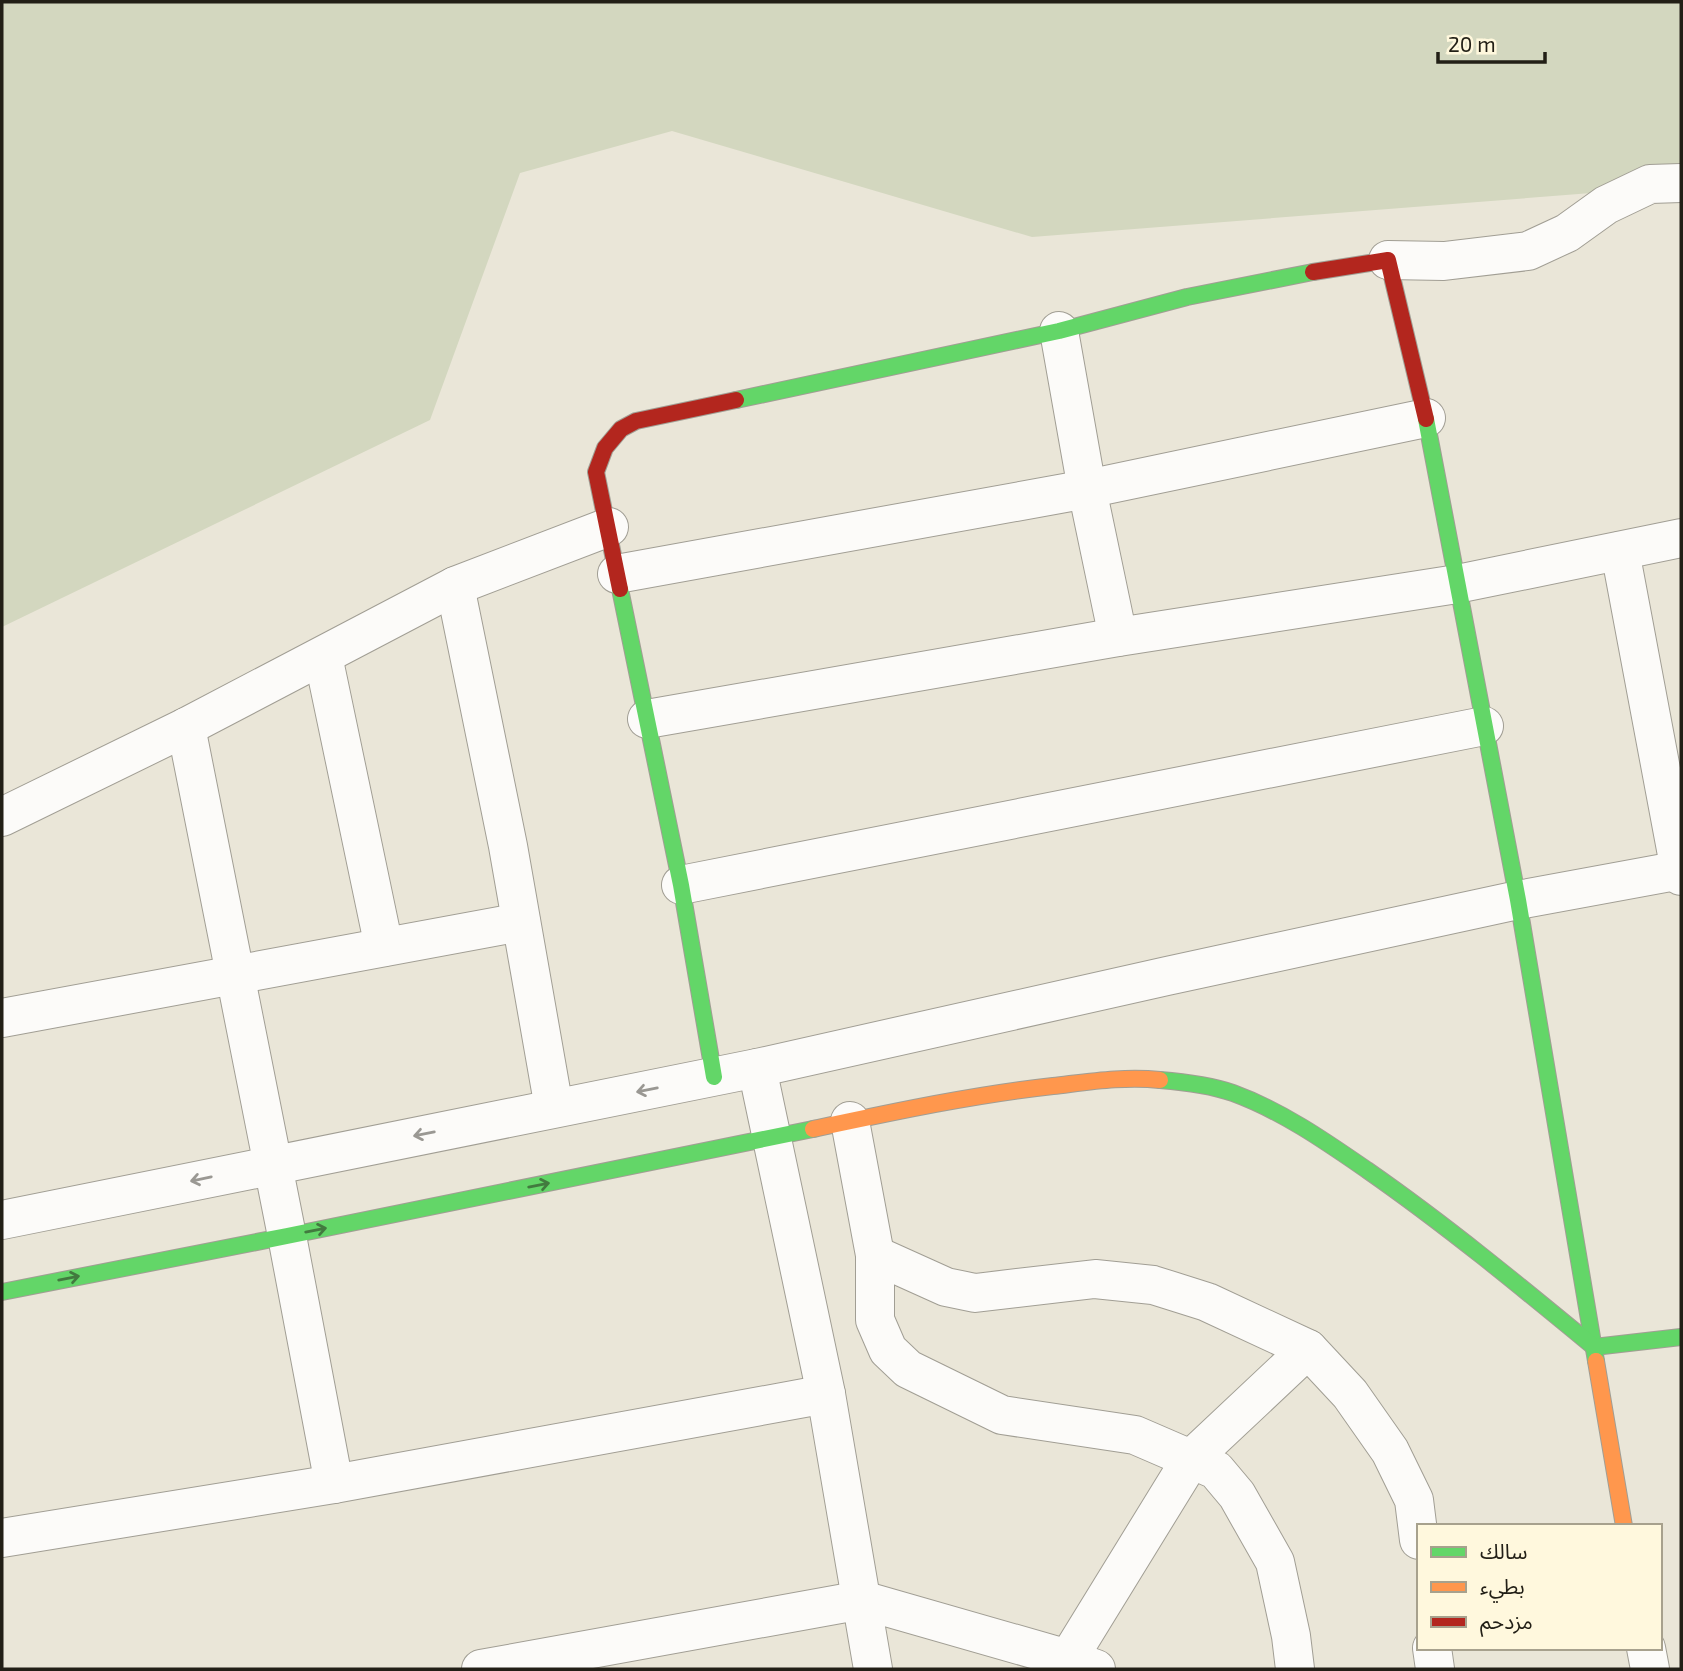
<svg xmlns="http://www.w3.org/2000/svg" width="1683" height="1671" font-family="'Exo 2','Noto Sans Arabic',sans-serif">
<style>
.green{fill:#d3d7bf}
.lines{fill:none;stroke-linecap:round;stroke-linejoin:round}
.street-casing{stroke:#a19e94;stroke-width:40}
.fast-casing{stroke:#a19e94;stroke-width:18}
.slow-casing{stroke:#a19e94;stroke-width:18}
.jam-casing{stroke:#a19e94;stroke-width:18}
.street{stroke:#fcfbf9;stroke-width:38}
.fast{stroke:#63d668;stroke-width:16}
.slow{stroke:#ff974d;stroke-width:16}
.jam{stroke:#b3261e;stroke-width:16}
.oneway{stroke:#9a9893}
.oneway2{stroke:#427a3f}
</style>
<rect width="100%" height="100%" fill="#eae6d8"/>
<path class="green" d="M2,2H1681V186L1032,237L672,131L520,173L430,420L2,627Z"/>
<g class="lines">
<g class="street-casing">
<g id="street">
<path d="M1388,260L1444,261L1528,251L1567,233L1606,205L1650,184L1681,183"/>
<path d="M1059,331L1087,489L1118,637"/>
<path d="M1620,551L1681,876"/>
<path d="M617,574L1087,489L1426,418"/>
<path d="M455,586L508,846L554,1108"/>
<path d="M323,656L384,947"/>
<path d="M647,719L1118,637L1457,584L1681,538"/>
<path d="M186,727L287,1236L334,1484"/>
<path d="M2,817L186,727L455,586L609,527"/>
<path d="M681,885L1484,726"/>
<path d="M2,1018L521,922"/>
<path d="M757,1068L826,1394L873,1669"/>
<path d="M850,1121L875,1255V1320L888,1350L908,1369L1002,1415L1135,1435L1216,1470L1237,1495L1275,1562L1291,1636L1295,1669"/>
<path d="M2,1220L757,1068L1167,976L1518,900L1681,870"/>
<path d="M875,1255L946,1287L975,1293L1095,1279L1153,1285L1207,1302L1308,1349L1350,1394L1390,1451L1414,1500L1419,1540"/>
<path d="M2,1538L334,1484L826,1394"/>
<path d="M1432,1648L1435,1669"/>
<path d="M1646,1648L1650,1669"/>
<path d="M1068,1659L1191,1459L1308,1349"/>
<path d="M481,1669L862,1600L1068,1659L1096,1669"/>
</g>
</g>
<g class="fast-casing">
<g id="fast">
<path d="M736,400L1059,331L1187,297L1313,272"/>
<path d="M1426,419L1518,900L1596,1361"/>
<path d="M620,589L681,885L714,1077"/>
<path d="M1160,1080C1185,1082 1210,1085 1233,1093C1282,1111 1325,1141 1367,1170C1446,1225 1520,1286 1594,1347L1681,1337"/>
<path d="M2,1292L287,1236L813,1129"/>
</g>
</g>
<g class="slow-casing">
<g id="slow">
<path d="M813,1129C893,1112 972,1095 1053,1086C1088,1082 1124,1076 1160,1080"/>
<path d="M1596,1361L1624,1526"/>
</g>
</g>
<g class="jam-casing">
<g id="jam">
<path d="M1313,272L1388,260L1426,419"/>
<path d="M620,589L596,472L605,448L621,429L636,421L736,400"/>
</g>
</g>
<use href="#street" class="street"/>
<use href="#fast" class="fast"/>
<use href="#slow" class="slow"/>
<use href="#jam" class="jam"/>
</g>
<defs><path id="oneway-shaft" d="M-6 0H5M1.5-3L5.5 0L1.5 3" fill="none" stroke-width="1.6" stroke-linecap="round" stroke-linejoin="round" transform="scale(1.75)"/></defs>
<g class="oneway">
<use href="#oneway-shaft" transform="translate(647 1090) rotate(169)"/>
<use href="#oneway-shaft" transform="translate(424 1134) rotate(169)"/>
<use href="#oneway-shaft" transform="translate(201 1179) rotate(168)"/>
</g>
<g class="oneway2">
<use href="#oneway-shaft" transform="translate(539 1185) rotate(-11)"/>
<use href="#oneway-shaft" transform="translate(316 1230) rotate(-11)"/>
<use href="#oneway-shaft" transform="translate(69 1278) rotate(-11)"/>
</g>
<rect width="1683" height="1671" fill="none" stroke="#221f16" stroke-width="7"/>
<rect x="1417" y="1524" width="245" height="126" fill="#fff8dd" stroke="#a7a18d" stroke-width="2"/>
<rect x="1431" y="1547" width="35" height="10" fill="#63d668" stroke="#a7a18d" stroke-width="2"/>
<text x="1480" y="1559" font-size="21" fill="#221f16">سالك</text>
<rect x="1431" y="1582" width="35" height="10" fill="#ff974d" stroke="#a7a18d" stroke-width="2"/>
<text x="1480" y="1594" font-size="21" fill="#221f16">بطيء</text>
<rect x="1431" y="1617" width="35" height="10" fill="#b3261e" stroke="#a7a18d" stroke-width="2"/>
<text x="1480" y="1629" font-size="21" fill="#221f16">مزدحم</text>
<path d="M1438 52v10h107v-10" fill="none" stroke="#221f16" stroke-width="3.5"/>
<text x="1448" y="52" font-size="21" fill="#221f16" stroke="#fff8dd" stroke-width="5" paint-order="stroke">20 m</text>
</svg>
